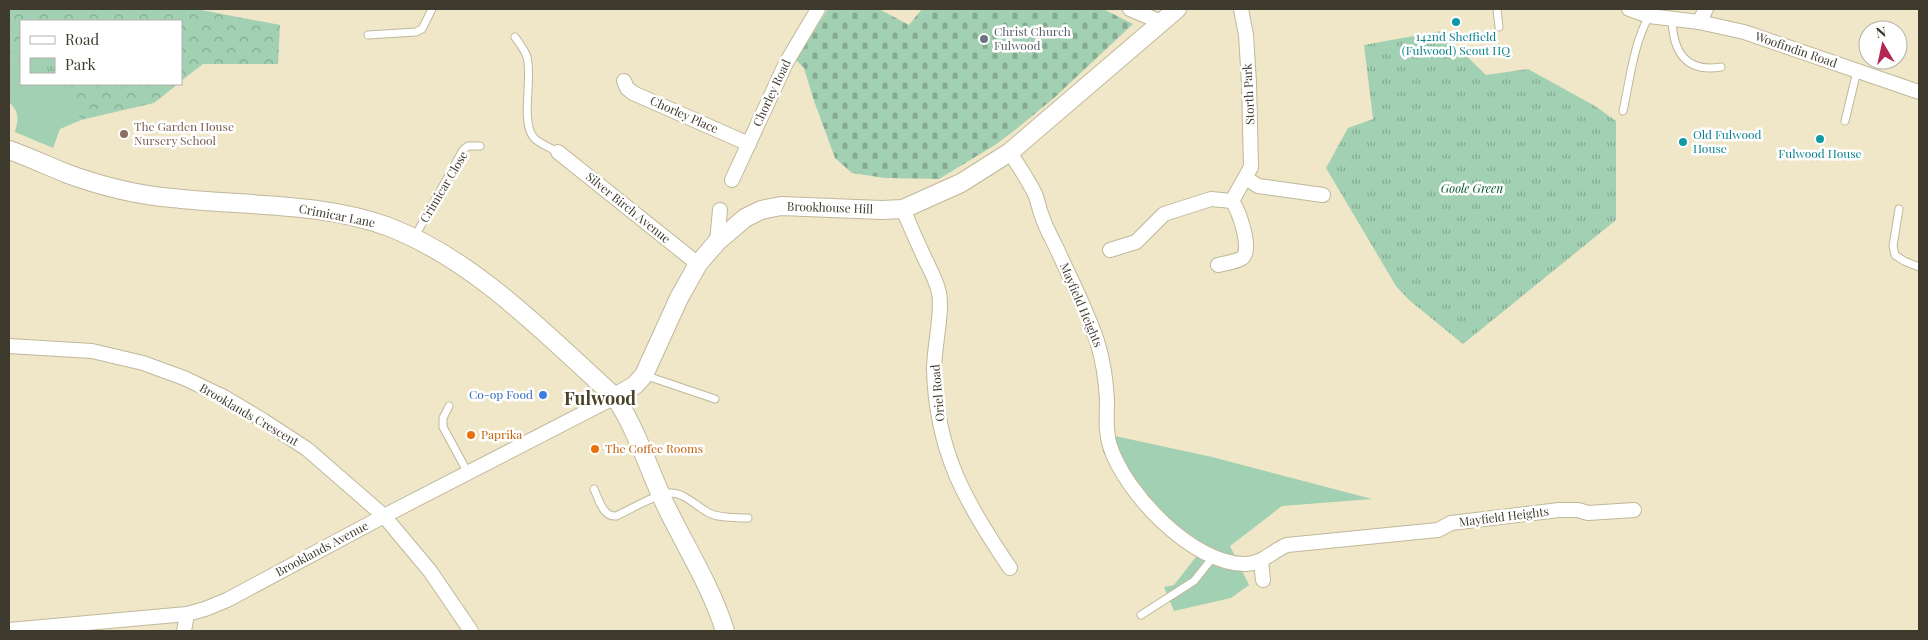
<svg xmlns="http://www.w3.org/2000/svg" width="1928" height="640" font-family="'Playfair Display',serif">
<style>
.grass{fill:#a2d0b2}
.forest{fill:url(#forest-crowns)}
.cemetery{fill:url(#cemetery-stones)}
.park{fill:url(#park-tufts)}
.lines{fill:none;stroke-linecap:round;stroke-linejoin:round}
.service-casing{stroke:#c0b89a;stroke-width:9}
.minor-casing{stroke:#c0b89a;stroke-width:16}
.tertiary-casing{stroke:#c0b89a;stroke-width:20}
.service{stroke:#fff;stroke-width:7}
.minor{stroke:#fff;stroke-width:14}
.tertiary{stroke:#fff;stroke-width:18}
.culture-dot{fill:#0f9aa8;stroke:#fff;stroke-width:2}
.worship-dot{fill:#6b7280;stroke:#fff;stroke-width:2}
.education-dot{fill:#8d6e63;stroke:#fff;stroke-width:2}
.shop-dot{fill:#3f7fe0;stroke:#fff;stroke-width:2}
.food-dot{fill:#e8710a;stroke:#fff;stroke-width:2}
.labels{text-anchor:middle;stroke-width:5;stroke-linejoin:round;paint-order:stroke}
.worship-label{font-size:12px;fill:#5b616d;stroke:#fff;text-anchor:start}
.culture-label{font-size:12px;fill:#0d838f;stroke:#fff}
.street-label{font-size:12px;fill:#3e3b2e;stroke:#fff}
.education-label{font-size:12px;fill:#785e54;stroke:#fff;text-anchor:start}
.park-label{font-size:12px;font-style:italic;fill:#00532f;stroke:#fff}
.shop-label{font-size:12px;fill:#366cbe;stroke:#fff;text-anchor:end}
.food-label{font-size:12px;fill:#c56008;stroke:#fff;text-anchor:start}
.district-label{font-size:18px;font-weight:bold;fill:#4a4329;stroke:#fff}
</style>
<defs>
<pattern id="forest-crowns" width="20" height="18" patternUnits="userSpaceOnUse" patternTransform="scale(1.25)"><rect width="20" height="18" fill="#a2d0b2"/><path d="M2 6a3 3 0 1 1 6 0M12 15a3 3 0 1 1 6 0" fill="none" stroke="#85aa91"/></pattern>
<pattern id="cemetery-stones" width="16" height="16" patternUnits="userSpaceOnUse" patternTransform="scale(1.25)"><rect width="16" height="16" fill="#a2d0b2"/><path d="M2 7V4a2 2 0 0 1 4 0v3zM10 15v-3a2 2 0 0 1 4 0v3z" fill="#85aa91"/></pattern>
<pattern id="park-tufts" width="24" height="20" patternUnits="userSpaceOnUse" patternTransform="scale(1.25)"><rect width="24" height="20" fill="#a2d0b2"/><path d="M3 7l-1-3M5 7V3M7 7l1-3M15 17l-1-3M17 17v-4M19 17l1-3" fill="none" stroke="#85aa91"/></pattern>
</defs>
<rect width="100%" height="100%" fill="#f0e7c8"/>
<g class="grass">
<path d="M9,53L21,62V84H61L81,120L60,129L53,148L15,132C19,118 19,112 9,102Z"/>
<path d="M1101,433L1212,457L1372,499L1282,506L1230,546L1249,585L1231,598L1174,611L1164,587L1174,585L1199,553L1135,501L1103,452Z"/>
</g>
<g class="forest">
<path d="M9,9H196L280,25L278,64H203L181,81V21H21V62L9,53Z"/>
<path d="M60,84H178L154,103L81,120Z"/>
</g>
<path class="cemetery" d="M828,9H879L909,25L922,9H1103L1133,24L1055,97L1015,130L995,145L939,179L885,178L852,173L835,158L813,98L804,68L796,60Z"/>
<path class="park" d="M1441,31L1486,75L1528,69L1595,106L1616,121V220L1463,344L1409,300L1396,286L1326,168L1348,128L1373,119L1364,45Z"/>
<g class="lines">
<g class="service-casing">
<g id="service">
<path d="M1497,9L1499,27"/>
<path d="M1672,19C1673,51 1685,73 1721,67"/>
<path d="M368,35L416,32L422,29L432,9"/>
<path d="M515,37C519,43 525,50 527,57C533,78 520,122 534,138C540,144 551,148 558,152"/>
<path d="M1623,111C1630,80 1633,45 1649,16"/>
<path d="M1845,121L1857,71"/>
<path d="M1899,209L1893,246L1895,255L1904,261L1919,267"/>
<path d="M414,238L463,150L468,146H480"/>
<path d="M644,375L715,399"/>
<path d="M449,406L443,418V427L468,473"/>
<path d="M594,489C599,500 603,517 616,516C630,510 657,493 671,493C685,493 697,507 709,513C721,519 735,517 748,518"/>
<path d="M1141,615L1194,581L1214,556"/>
</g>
</g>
<g class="minor-casing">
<g id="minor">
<path d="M1130,9L1161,22"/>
<path d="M1629,9L1649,16L1699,22L1744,32L1919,92"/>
<path d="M1699,22L1706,9"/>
<path d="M624,81L627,88L633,93L749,144"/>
<path d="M558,152L698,264"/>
<path d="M1010,152C1018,166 1028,179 1035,194C1038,201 1039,209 1042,216C1045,226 1051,237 1056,247C1070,278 1086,308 1097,341C1103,360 1106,380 1107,400C1107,415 1105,431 1110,446C1125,493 1193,565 1246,564C1264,563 1272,551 1287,545L1438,530L1451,523L1559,510H1578L1588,513L1634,510"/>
<path d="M1246,178L1258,186L1323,195"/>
<path d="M732,180L786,63L818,9"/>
<path d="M903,209C910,226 918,244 926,261C931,271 937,282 939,293C943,311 934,348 934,369C936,451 965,502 1010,568"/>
<path d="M717,242L720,210"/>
<path d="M1110,250L1136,242L1164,214L1211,199L1232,201"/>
<path d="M1218,265C1225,263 1236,262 1242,258C1253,250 1239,211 1232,201L1251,167L1249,83L1246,35L1241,9"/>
<path d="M9,346L92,351L143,363L184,378L224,397L264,421L307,449L384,516L430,571L471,631"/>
<path d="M1261,561L1263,580"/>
<path d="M9,630L187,614L205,609L227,600L384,516L615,397"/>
<path d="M184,631L187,614"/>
</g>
</g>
<g class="tertiary-casing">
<g id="tertiary">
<path d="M9,150C29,157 48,166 68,174C101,186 137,195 172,198C241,206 323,202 389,227C477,261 546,335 615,397C637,430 648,468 665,504C685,546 711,586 725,631"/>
<path d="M615,397L635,385L644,375L679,298L698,264L717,242L745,218L761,210L781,206L882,210L903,209L961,183L1010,152L1177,9"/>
</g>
</g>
<use href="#service" class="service"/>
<use href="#minor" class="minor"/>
<use href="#tertiary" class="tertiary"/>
</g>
<g class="culture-dot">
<circle cx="1456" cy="22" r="5"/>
<circle cx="1820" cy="139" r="5"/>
<circle cx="1683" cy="142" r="5"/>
</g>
<circle class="worship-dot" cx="984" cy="39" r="5"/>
<circle class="education-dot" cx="124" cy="134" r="5"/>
<circle class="shop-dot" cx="543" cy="395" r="5"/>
<g class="food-dot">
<circle cx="471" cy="435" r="5"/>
<circle cx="595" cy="449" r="5"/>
</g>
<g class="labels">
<g class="worship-label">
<text x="994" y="36">Christ Church<tspan x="994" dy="14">Fulwood</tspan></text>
</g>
<g class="culture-label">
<text x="1456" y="41">142nd Sheffield<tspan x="1456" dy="14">(Fulwood) Scout HQ</tspan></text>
<text x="1693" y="139" text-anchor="start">Old Fulwood<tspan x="1693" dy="14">House</tspan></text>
<text x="1820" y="158">Fulwood House</text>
</g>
<g class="street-label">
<text transform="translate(1796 50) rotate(19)" y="4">Woofindin Road</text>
<text transform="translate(772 93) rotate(-65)" y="4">Chorley Road</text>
<text transform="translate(1249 94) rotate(-93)" y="4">Storth Park</text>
<text transform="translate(684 115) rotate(24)" y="4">Chorley Place</text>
<text transform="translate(444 187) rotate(-59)" y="4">Crimicar Close</text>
<text transform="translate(628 208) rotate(39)" y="4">Silver Birch Avenue</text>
<text transform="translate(830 208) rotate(2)" y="4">Brookhouse Hill</text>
<text transform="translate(337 216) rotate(11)" y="4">Crimicar Lane</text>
<text transform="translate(1081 305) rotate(67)" y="4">Mayfield Heights</text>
<text transform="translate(938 393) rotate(-95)" y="4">Oriel Road</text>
<text transform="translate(249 415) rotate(30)" y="4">Brooklands Crescent</text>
<text transform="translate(1504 517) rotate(-7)" y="4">Mayfield Heights</text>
<text transform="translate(322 549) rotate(-28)" y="4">Brooklands Avenue</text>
</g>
<g class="education-label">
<text x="134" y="131">The Garden House<tspan x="134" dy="14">Nursery School</tspan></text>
</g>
<g class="park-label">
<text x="1472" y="193">Goole Green</text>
</g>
<g class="shop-label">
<text x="533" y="399">Co-op Food</text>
</g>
<g class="food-label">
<text x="481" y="439">Paprika</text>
<text x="605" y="453">The Coffee Rooms</text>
</g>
<g class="district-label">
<text x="600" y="405">Fulwood</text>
</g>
</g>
<rect width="1928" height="640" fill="none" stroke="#3e3b2e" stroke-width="20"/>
<rect x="20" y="20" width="162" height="65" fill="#ffffff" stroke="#b2b1ab"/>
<rect x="30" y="36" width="25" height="8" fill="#ffffff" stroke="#b2b1ab"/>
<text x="65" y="45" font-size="15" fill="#3e3b2e">Road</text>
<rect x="30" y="58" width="25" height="15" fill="url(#park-tufts)" stroke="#b2b1ab"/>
<text x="65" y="70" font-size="15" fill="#3e3b2e">Park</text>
<g transform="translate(1883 45) rotate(351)"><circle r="24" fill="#ffffff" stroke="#b2b1ab"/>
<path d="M0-4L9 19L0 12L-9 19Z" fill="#b62652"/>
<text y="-8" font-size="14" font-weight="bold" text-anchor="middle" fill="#3e3b2e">N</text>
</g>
</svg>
